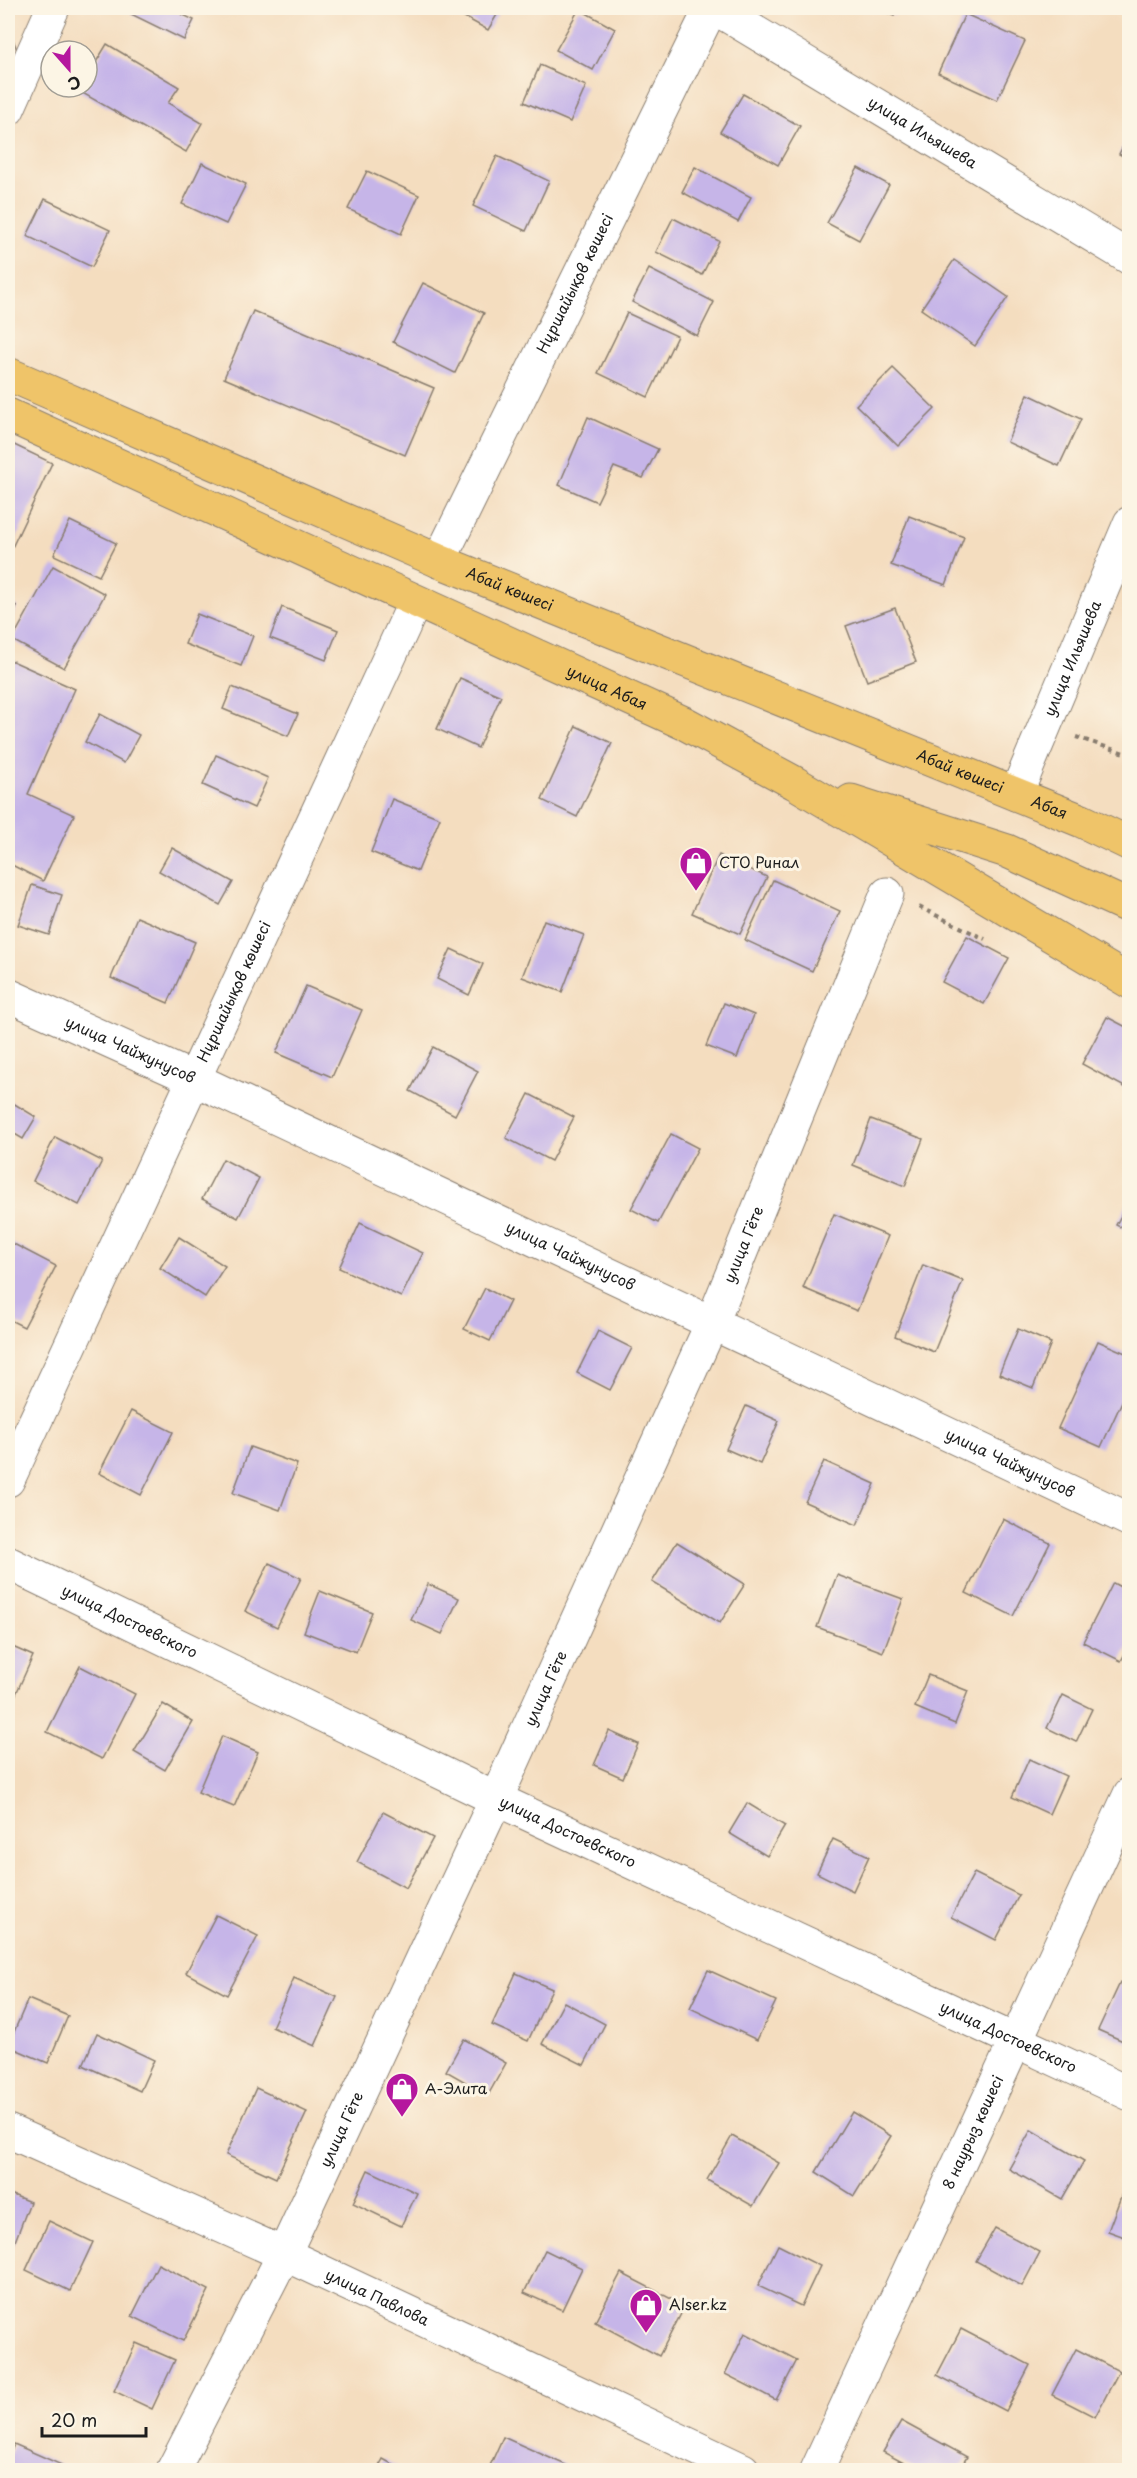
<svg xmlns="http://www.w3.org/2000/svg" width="1137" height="2478" font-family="'Playpen Sans',sans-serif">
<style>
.building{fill:#c6b5e8}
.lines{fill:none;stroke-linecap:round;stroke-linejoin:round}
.minor-casing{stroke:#887c6e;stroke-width:35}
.major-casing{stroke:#887c6e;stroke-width:35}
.path{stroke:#887c6e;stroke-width:4;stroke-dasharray:4.5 4.5;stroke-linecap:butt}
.minor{stroke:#fff;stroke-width:33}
.major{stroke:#efc469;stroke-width:33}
.labels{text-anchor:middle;stroke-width:6;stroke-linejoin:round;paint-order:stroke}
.street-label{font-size:15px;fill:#1c1c1c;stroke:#fcf5e5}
.poi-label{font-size:15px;fill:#1c1c1c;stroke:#fcf5e5;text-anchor:start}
</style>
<rect width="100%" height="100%" fill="#fcf5e5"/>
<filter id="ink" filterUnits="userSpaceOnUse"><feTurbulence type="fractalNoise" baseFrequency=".0167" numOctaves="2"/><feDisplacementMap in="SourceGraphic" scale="12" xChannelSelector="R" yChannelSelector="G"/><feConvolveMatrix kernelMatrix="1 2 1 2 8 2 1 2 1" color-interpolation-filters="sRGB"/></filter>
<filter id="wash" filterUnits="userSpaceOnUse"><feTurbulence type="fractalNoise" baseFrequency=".008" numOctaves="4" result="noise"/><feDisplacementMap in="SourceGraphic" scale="24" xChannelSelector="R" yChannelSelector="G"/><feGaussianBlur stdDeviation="1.35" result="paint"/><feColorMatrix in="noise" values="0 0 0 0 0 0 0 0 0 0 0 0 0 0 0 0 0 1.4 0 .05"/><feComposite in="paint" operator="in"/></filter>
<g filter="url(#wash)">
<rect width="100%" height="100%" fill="#f4ddbf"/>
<g id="blocks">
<g class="building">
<path d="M135,8H169L194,20L184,40L131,14Z"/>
<path d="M448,8H501L488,30Z"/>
<path d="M876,8H898L894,16Z"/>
<path d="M579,9L615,29L593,70L556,50Z"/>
<path d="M965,14L1025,41L997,100L938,73Z"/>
<path d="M8,26L20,58L8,62Z"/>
<path d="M107,44L179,87L168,103L202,123L186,152L79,91L81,87H87V77Z"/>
<path d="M540,65L586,86L570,122L524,102Z"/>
<path d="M743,94L800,126L778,165L720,132Z"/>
<path d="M1130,133V160L1119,154Z"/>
<path d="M497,156L549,181L526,231L473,206Z"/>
<path d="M202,163L246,184L226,224L182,204Z"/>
<path d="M695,167L751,197L738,222L682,192Z"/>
<path d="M858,168L889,185L859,240L827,223Z"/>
<path d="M367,171L419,195L401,234L348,209Z"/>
<path d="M45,199L110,230L92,267L27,236Z"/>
<path d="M673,218L719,241L702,275L656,252Z"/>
<path d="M954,260L1008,297L975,346L921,309Z"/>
<path d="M649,269L714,302L697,336L632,302Z"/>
<path d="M423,283L484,313L455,373L393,342Z"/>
<path d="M253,311L434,388L405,455L224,378Z"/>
<path d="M627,313L677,336L648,397L598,373Z"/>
<path d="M893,368L935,409L898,446L856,405Z"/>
<path d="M1028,394L1081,419L1059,466L1007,442Z"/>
<path d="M588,417L658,449L643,478L614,467L597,502L559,485Z"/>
<path d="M8,442L52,463L8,556Z"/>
<path d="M909,516L964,537L946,585L891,565Z"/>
<path d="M70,521L116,543L99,576L54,555Z"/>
<path d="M53,566L105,594L64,668L12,640Z"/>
<path d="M8,602L17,606L8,628Z"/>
<path d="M282,607L338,630L326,660L270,638Z"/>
<path d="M895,608L916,662L867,681L846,626Z"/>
<path d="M197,614L253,636L241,666L185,644Z"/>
<path d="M8,659L75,689L28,794L74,815L43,881L8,863Z"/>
<path d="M460,678L501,696L478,748L437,729Z"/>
<path d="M232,687L298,714L288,736L223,709Z"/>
<path d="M100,714L139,735L124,763L85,742Z"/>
<path d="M576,726L612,743L577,817L542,800Z"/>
<path d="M216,755L268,778L254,808L203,785Z"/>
<path d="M392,799L440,818L418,871L371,852Z"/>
<path d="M172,848L233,882L220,905L159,871Z"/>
<path d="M719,855L767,877L740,934L692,913Z"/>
<path d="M773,880L840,911L812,971L745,940Z"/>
<path d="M32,885L62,895L49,935L18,925Z"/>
<path d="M137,917L195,942L168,1003L111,978Z"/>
<path d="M544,920L584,935L562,992L522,977Z"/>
<path d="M967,936L1009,958L984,1004L942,982Z"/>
<path d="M451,949L483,964L469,995L437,979Z"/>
<path d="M306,986L362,1010L332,1077L276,1053Z"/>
<path d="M724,1003L754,1015L737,1058L706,1046Z"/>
<path d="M1107,1017L1130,1029V1090L1082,1064Z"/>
<path d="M433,1047L478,1071L455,1115L410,1091Z"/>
<path d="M529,1094L574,1117L551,1161L506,1138Z"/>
<path d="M8,1100L36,1117L23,1139L8,1130Z"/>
<path d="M871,1119L923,1139L905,1186L853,1165Z"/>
<path d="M671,1134L698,1148L658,1223L631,1209Z"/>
<path d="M55,1137L102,1161L79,1205L33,1181Z"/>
<path d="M223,1159L259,1178L238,1218L202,1199Z"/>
<path d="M1130,1199V1232L1116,1225Z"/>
<path d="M834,1214L888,1236L857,1311L803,1288Z"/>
<path d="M360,1223L423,1253L401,1297L339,1268Z"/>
<path d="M179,1237L225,1266L205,1297L160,1268Z"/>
<path d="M8,1241L56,1266L24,1327L8,1319Z"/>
<path d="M923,1265L963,1281L934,1352L895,1336Z"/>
<path d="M485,1288L510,1301L490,1341L464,1329Z"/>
<path d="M1018,1329L1051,1343L1033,1388L999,1374Z"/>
<path d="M598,1331L632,1348L610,1390L577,1373Z"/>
<path d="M1098,1341L1130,1355V1384L1101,1447L1058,1428Z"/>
<path d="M746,1406L779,1421L760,1464L726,1449Z"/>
<path d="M131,1411L173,1432L141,1495L99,1473Z"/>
<path d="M250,1447L297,1464L280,1510L233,1493Z"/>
<path d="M824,1461L875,1484L857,1525L805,1502Z"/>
<path d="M1003,1519L1050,1543L1013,1616L966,1593Z"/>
<path d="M677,1542L745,1584L720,1623L652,1582Z"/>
<path d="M269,1563L301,1578L277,1627L245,1611Z"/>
<path d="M837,1575L903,1599L883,1652L817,1627Z"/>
<path d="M1113,1583L1130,1592V1644L1121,1661L1083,1642Z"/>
<path d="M428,1584L459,1598L442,1634L411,1620Z"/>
<path d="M320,1591L372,1612L356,1652L304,1632Z"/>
<path d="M8,1645L33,1656L11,1705L8,1703Z"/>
<path d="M80,1666L135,1694L102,1759L47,1732Z"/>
<path d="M928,1675L968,1691L955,1724L915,1707Z"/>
<path d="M1063,1695L1092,1709L1076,1742L1047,1728Z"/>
<path d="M163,1704L193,1722L165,1770L134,1752Z"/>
<path d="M609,1731L638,1744L623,1778L594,1765Z"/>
<path d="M222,1736L258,1752L234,1807L198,1792Z"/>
<path d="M1029,1759L1066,1776L1049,1814L1012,1797Z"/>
<path d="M747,1803L785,1826L767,1856L729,1833Z"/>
<path d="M383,1812L433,1838L406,1888L357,1862Z"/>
<path d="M833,1839L869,1856L853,1891L817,1873Z"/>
<path d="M974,1873L1019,1895L996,1940L951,1917Z"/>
<path d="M216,1915L258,1936L227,1995L186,1973Z"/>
<path d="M708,1970L776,2001L757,2040L690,2008Z"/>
<path d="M516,1973L552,1989L528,2041L492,2025Z"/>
<path d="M294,1978L337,1997L315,2046L272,2027Z"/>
<path d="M1120,1983L1130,1987V2044L1098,2030Z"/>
<path d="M28,1999L68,2016L48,2063L8,2046Z"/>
<path d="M564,2002L605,2024L584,2065L542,2044Z"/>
<path d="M97,2033L154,2060L140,2091L83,2065Z"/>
<path d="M464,2039L506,2063L488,2095L446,2071Z"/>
<path d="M256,2088L307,2112L276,2178L226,2155Z"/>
<path d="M852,2112L891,2136L854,2196L816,2172Z"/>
<path d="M1031,2130L1084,2161L1062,2199L1009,2169Z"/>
<path d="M732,2136L779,2163L753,2206L707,2180Z"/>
<path d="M368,2170L417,2193L401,2226L353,2203Z"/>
<path d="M1126,2183L1130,2184V2239L1108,2231Z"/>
<path d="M8,2193L30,2202L8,2260Z"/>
<path d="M49,2221L93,2242L70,2291L26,2270Z"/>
<path d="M995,2228L1040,2252L1022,2286L976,2261Z"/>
<path d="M778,2245L820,2266L801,2306L758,2286Z"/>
<path d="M545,2250L582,2268L562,2310L524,2293Z"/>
<path d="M158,2264L209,2290L183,2341L132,2316Z"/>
<path d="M621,2273L685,2306L659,2356L595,2322Z"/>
<path d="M961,2329L1030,2365L1006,2411L937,2375Z"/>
<path d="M745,2333L797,2360L776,2400L725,2374Z"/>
<path d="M136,2343L175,2360L152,2409L114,2391Z"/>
<path d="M1076,2349L1119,2371L1095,2417L1052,2395Z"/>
<path d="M901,2421L967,2457L959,2470H917L883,2452Z"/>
<path d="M503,2437L577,2470H488Z"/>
<path d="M14,2444L64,2466L62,2470H8V2459Z"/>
<path d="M383,2459L403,2470H377Z"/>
</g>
</g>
</g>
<g filter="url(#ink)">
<use href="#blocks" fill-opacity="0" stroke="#887c6e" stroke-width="1.5"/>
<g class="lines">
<g class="minor-casing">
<g id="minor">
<path id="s1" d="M715,8L1130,258"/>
<path d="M8,109L53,8"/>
<path id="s2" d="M439,561L711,8"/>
<path id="s3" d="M1016,794L1130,523"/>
<path id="s4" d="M8,995L192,1078L1130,1520"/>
<path id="s5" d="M8,1480L415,602"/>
<path id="s6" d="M8,1563L496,1799L1130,2094"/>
<path id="s7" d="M8,2131L284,2254L743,2470"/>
<path id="s8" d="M173,2470L284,2254L496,1799L712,1323L887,894"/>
<path id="s9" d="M817,2470L1130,1794"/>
</g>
</g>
<g class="major-casing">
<g id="major">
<path id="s10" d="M8,374L439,561L1082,821L1130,844"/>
<path id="s11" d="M8,415L686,724L795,783L1130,982"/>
<path d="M851,801L1007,851L1130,907"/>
</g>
</g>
<g class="path">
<path d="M1076,737L1130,755"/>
<path d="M919,907L985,939"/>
</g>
<use href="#minor" class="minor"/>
<use href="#major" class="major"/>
</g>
</g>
<defs>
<g id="shop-pin" transform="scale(1.725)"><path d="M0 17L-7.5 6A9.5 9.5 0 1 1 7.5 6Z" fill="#b5179e" stroke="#fcf5e5"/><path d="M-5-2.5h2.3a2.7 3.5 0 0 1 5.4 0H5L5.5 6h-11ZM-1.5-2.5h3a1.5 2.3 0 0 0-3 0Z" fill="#fff"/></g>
</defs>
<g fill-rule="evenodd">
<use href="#shop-pin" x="696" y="863"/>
<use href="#shop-pin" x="402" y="2089"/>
<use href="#shop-pin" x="646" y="2305"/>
</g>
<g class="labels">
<g class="street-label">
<text dy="5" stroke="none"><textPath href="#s1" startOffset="242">улица Ильяшева</textPath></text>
<text dy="5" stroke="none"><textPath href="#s2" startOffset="309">Нұршайықов көшесі</textPath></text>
<text dy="5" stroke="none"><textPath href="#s10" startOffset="546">Абай көшесі</textPath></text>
<text dy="5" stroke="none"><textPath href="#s3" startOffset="147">улица Ильяшева</textPath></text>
<text dy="5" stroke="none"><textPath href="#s11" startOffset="658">улица Абая</textPath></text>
<text dy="5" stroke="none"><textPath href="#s10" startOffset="1032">Абай көшесі</textPath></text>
<text dy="5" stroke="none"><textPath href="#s10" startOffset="1128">Абая</textPath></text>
<text dy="5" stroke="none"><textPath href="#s5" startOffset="538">Нұршайықов көшесі</textPath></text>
<text dy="5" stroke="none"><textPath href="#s4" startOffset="134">улица Чайжунусов</textPath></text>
<text dy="5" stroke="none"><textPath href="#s8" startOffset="1352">улица Гёте</textPath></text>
<text dy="5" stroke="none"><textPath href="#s4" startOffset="620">улица Чайжунусов</textPath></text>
<text dy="5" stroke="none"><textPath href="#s4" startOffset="1106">улица Чайжунусов</textPath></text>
<text dy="5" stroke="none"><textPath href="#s6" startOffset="135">улица Достоевского</textPath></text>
<text dy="5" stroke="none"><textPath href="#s8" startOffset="866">улица Гёте</textPath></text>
<text dy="5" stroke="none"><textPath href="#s6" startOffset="621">улица Достоевского</textPath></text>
<text dy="5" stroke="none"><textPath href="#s6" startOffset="1107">улица Достоевского</textPath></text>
<text dy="5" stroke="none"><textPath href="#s8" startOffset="380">улица Гёте</textPath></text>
<text dy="5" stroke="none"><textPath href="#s9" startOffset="372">8 наурыз көшесі</textPath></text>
<text dy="5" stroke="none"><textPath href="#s7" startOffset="405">улица Павлова</textPath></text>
</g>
<g class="poi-label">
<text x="719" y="868">СТО Ринал</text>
<text x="425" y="2094">А-Элита</text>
<text x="669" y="2310">Alser.kz</text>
</g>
</g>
<rect width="1137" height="2478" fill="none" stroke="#fcf5e5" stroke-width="30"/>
<g transform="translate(69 69) rotate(159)"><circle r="28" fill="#fcf5e5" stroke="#a29e95" stroke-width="1.5"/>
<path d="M0-4.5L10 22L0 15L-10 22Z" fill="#b5179e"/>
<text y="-9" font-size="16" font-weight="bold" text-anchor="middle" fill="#1c1c1c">С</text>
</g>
<path d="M42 2427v9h104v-9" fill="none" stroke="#1c1c1c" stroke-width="3"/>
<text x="51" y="2427" font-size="18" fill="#1c1c1c" stroke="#fcf5e5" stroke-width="4.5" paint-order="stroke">20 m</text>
</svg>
